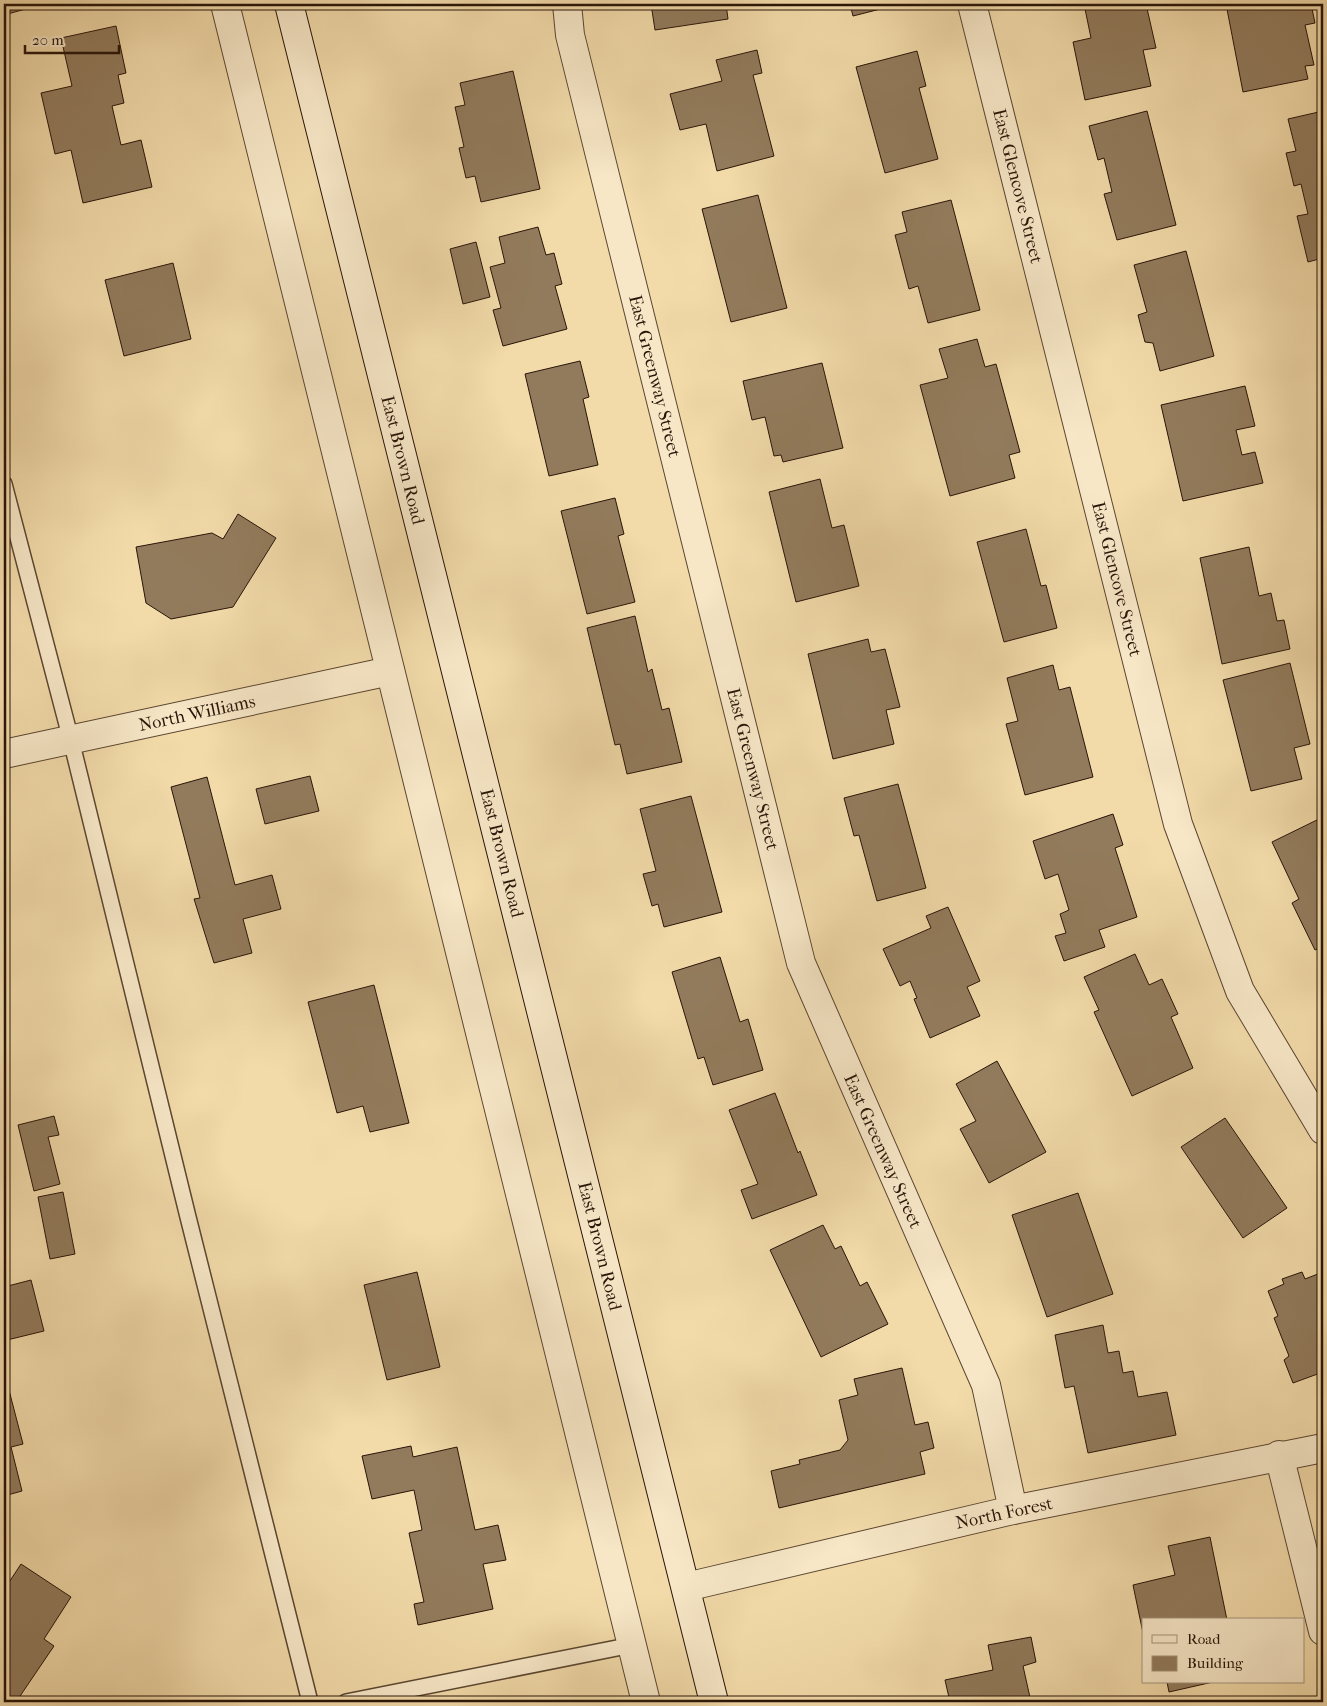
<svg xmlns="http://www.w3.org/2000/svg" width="1327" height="1706" font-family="'IM FELL French Canon',serif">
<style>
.building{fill:#927b5c;stroke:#291509}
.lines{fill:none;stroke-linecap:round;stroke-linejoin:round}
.service-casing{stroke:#5b4631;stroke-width:18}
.minor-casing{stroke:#5b4631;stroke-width:30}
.secondary-casing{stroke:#291509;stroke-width:30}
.service{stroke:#f7e7c7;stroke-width:15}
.minor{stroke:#f7e7c7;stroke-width:28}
.secondary{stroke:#f7e7c7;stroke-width:28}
.labels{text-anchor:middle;stroke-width:4.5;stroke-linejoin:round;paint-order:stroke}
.street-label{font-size:18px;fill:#291509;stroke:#f7e7c7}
</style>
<rect width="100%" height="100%" fill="#f2daa9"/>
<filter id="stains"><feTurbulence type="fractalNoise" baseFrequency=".004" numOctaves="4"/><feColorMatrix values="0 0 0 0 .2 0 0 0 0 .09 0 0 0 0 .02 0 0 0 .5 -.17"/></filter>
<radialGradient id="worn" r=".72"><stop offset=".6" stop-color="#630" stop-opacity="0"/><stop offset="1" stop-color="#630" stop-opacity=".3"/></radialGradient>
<g class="building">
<path d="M4,4H40V5L4,15Z"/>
<path d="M651,4H726L728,19L655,30Z"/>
<path d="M850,4H900L853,16Z"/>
<path d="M1084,4H1146L1156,48L1143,50L1151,86L1085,100L1073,42L1091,38Z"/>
<path d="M1226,4H1311L1315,23L1305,25L1314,65L1305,66L1308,79L1243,92Z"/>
<path d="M116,26L126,73L118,75L124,103L112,106L121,145L141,140L152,187L83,203L71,150L55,154L41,93L72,86L61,38Z"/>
<path d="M757,50L762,73L753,75L774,156L717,171L706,124L680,130L670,94L722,81L716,60Z"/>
<path d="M917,51L926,86L919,88L938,159L885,173L856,67Z"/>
<path d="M513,71L540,189L481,202L475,176L466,178L459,148L464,147L455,107L465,105L460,83Z"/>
<path d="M1147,111L1176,225L1117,240L1104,194L1112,192L1104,158L1098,160L1089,126Z"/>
<path d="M1323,111V258L1308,262L1297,216L1308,214L1301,184L1294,186L1286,153L1296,151L1288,119Z"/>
<path d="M758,195L787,308L731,322L702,209Z"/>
<path d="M951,200L980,310L928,323L918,286L909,289L895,235L907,232L902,212Z"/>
<path d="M538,227L546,255L554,253L562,284L555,286L567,329L503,346L493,310L501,308L490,267L505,263L499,237Z"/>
<path d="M476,242L490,297L463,304L450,249Z"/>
<path d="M1186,251L1214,356L1160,371L1153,343L1145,342L1138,315L1147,312L1134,265Z"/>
<path d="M173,263L191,339L124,356L105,280Z"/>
<path d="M977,339L985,367L996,364L1020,452L1009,455L1015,478L950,496L920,385L948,378L939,349Z"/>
<path d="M580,361L589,397L583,399L598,465L549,476L525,374Z"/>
<path d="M822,363L843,448L783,462L781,455L774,456L765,417L752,420L743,381Z"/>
<path d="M1245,386L1255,426L1236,430L1242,455L1255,452L1263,483L1183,501L1161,405Z"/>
<path d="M820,479L832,528L844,525L859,586L796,602L769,492Z"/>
<path d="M615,498L624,534L618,536L635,602L587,614L561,511Z"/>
<path d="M238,514L276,538L233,607L171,619L146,603L136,547L212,533L223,539Z"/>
<path d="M1026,529L1041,586L1046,585L1057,628L1004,642L977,542Z"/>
<path d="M1249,547L1259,596L1271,593L1277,621L1284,620L1290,649L1222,664L1200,558Z"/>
<path d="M635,616L648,672L652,669L662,710L669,708L682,762L627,774L620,744L615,745L587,628Z"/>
<path d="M868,639L871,652L885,649L900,707L886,710L894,744L833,759L808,654Z"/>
<path d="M1290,663L1310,744L1294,748L1302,779L1251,791L1223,680Z"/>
<path d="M1053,665L1059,690L1070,687L1093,777L1025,795L1006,724L1018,721L1007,678Z"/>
<path d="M310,776L319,811L265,824L256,789Z"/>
<path d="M207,777L235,885L272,875L281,909L243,919L252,953L214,963L194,899L200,898L171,787Z"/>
<path d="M898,784L926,888L877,901L859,835L854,836L844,798Z"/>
<path d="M691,796L722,912L664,927L658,904L652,906L643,874L656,871L640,809Z"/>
<path d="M1113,814L1123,845L1115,848L1137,917L1099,930L1105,947L1064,961L1055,936L1066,933L1060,914L1069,910L1058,874L1045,879L1033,841Z"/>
<path d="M1323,817V946L1315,950L1292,903L1299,899L1272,842Z"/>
<path d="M948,907L980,981L967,987L980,1016L930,1038L914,999L917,998L910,981L900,986L883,949L931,928L926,916Z"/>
<path d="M1135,954L1149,985L1162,979L1178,1014L1171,1017L1193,1068L1132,1096L1094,1012L1099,1010L1084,977Z"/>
<path d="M720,957L740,1022L748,1019L763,1070L713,1085L704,1057L698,1059L672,972Z"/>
<path d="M374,985L409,1123L370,1132L363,1106L337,1113L308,1002Z"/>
<path d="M997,1061L1046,1152L989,1183L960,1129L976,1121L956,1084Z"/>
<path d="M775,1093L798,1153L800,1151L817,1195L752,1219L741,1190L758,1184L729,1110Z"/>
<path d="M54,1116L59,1135L48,1137L60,1184L34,1191L18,1125Z"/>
<path d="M1225,1118L1287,1208L1243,1238L1181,1147Z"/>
<path d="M63,1192L75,1254L50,1259L38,1197Z"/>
<path d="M1078,1193L1113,1294L1047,1317L1012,1215Z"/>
<path d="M823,1225L835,1249L841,1246L860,1286L867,1282L888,1324L821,1357L770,1250Z"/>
<path d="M417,1272L440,1367L387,1380L364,1285Z"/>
<path d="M1302,1272L1305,1279L1323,1272V1372L1293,1383L1284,1360L1289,1356L1274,1318L1278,1316L1268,1291L1284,1284L1282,1279Z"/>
<path d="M31,1280L44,1331L7,1340L8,1346L4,1347V1287Z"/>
<path d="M1103,1325L1108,1353L1119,1351L1123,1373L1133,1371L1138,1397L1167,1392L1176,1435L1088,1453L1074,1386L1065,1388L1055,1335Z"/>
<path d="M902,1368L915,1425L928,1422L934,1448L920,1452L925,1474L779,1508L771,1471L800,1464L799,1460L840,1450L848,1440L839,1400L858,1395L854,1379Z"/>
<path d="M4,1371L23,1444L11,1447L22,1491L4,1496Z"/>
<path d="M411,1446L413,1457L457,1447L475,1530L498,1525L506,1560L483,1564L493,1609L418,1625L414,1604L424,1602L409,1533L422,1530L414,1490L372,1499L362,1456Z"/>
<path d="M1210,1537L1227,1620H1143V1633L1133,1585L1175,1575L1168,1546Z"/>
<path d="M21,1564L71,1597L44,1639L54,1646L16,1702H4V1590Z"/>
<path d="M1031,1637L1036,1662L1023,1666L1031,1702H950L945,1680L993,1670L988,1645Z"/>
<path d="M1167,1682H1213L1169,1692Z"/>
</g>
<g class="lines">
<g class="service-casing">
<g id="service">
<path d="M4,484L71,740L188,1217L310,1702"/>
<path d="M346,1702L632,1645"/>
</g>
</g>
<g class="minor-casing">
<g id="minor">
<path d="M225,4L646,1702"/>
<path d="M567,4L570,35L801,963L986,1385L1013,1510"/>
<path d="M972,4L1178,824L1240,991L1323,1130"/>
<path d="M4,754L390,671"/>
<path d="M1279,1455L1323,1631"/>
<path d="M686,1587L1013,1510L1323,1448"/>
</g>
</g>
<g class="secondary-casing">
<path id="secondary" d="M289,4L714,1702"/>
</g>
<use href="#service" class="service"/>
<use href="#minor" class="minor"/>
<use href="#secondary" class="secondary"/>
</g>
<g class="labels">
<g class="street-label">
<text transform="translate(1018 186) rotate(76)" y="6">East Glencove Street</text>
<text transform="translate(655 376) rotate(76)" y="6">East Greenway Street</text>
<text transform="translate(403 460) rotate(76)" y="6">East Brown Road</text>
<text transform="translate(1117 579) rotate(76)" y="6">East Glencove Street</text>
<text transform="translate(197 713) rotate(-12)" y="6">North Williams</text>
<text transform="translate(753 769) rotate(76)" y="6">East Greenway Street</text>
<text transform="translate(502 853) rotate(76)" y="6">East Brown Road</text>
<text transform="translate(883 1151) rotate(66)" y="6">East Greenway Street</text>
<text transform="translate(600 1246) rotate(76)" y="6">East Brown Road</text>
<text transform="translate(1004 1513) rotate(-12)" y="6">North Forest</text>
</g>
</g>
<rect width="1327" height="1706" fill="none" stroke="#f2daa9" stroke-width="20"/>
<rect x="5" y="5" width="1317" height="1696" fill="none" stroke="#291509" stroke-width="2.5"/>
<rect x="10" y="10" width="1307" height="1686" fill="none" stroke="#291509"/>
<rect x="1142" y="1618" width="162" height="65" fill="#f7e7c7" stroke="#a5937b"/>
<rect x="1152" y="1635" width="25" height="8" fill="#f7e7c7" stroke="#a5937b"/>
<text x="1187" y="1644" font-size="15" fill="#291509">Road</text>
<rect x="1152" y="1656" width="25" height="15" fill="#927b5c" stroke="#a5937b"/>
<text x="1187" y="1668" font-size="15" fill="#291509">Building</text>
<path d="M25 45v8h94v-8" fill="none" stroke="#291509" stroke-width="2.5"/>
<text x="32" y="45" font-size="15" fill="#291509" stroke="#f7e7c7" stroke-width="4" paint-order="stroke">20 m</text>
<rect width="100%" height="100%" filter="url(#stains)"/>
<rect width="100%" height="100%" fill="url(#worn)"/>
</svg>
